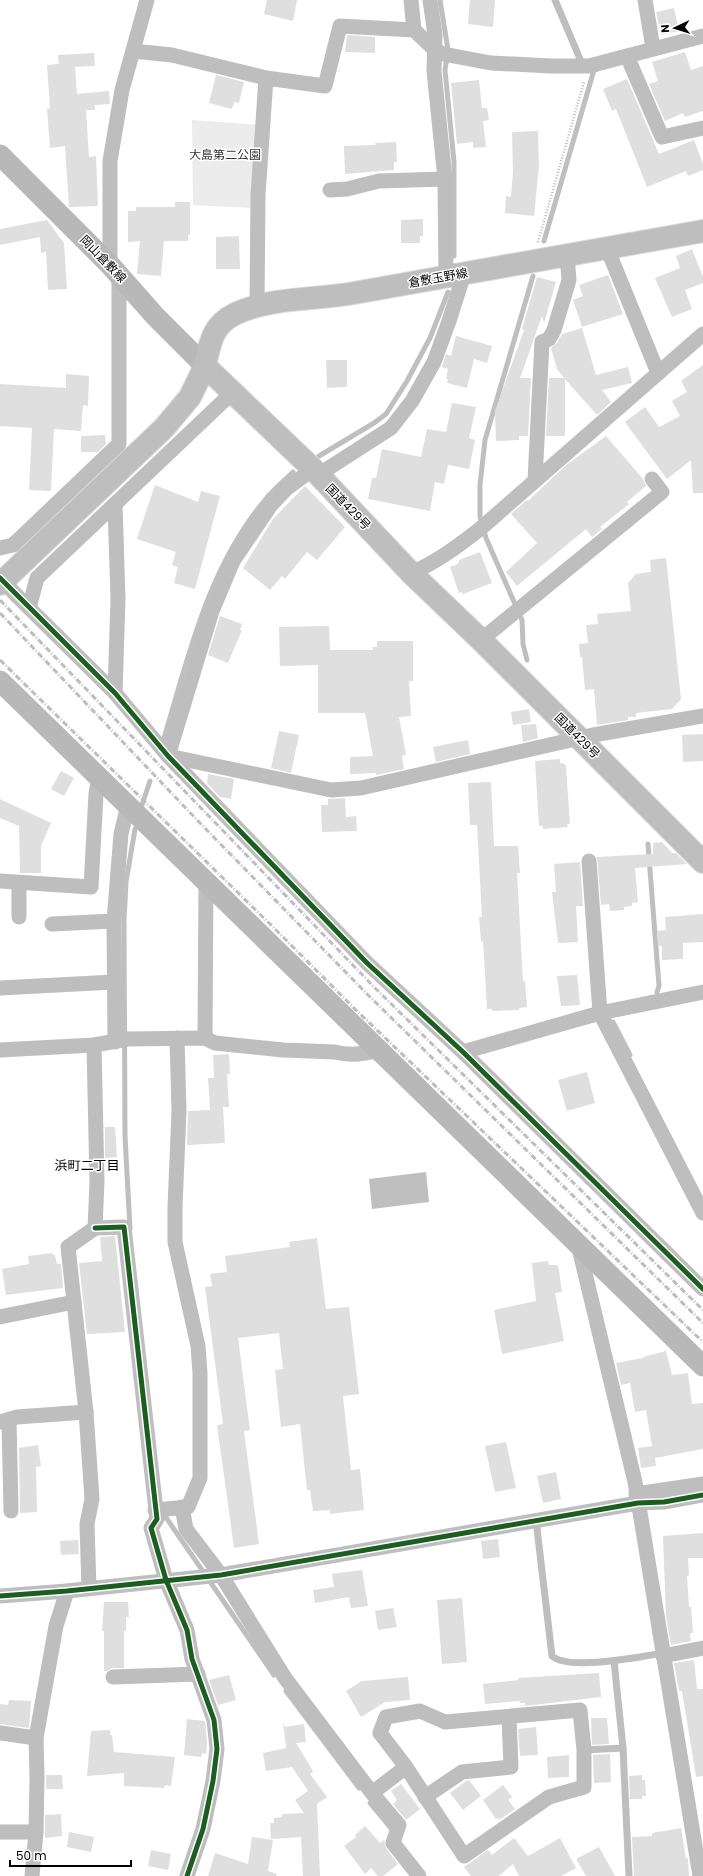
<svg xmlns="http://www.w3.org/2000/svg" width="703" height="1876" font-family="Poppins,'Noto Sans JP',sans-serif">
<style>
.green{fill:#ececec}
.water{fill:#bfbfbf}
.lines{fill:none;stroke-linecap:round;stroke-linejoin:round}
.stream{stroke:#bfbfbf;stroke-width:5}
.building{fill:#dfdfdf}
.primary-casing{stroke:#dbdbdb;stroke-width:24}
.highway-casing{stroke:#dbdbdb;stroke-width:24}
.path{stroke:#b9b9b9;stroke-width:2.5;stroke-dasharray:1 2;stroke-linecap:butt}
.lane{stroke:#bebebe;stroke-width:7}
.street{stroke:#bebebe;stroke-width:15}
.secondary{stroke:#b8b8b8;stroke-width:21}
.primary{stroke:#bebebe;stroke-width:22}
.highway{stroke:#bebebe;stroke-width:22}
.rail{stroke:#bebebe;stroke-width:3;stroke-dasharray:6 2 1 2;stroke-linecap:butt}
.street-bridge{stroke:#bebebe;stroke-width:15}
.cycleway-casing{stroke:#fff;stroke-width:8}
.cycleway{stroke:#1b5e20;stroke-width:5}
.labels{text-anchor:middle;stroke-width:3;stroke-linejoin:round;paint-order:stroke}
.park-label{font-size:12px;fill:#333;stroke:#fff}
.street-label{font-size:12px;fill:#000;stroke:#fff}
.neighbourhood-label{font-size:13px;fill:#000;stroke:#fff}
</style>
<rect width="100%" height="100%" fill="#fff"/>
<path class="green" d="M192,120L258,125L254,208L193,205Z"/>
<path class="water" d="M426,1172L429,1202L372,1209L369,1179Z"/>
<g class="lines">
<g class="stream">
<path d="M440,0L448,50L445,70L454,162V256"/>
<path d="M544,241L594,70L597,69"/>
<path d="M319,456L374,423L386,414L407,381L430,338L448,292"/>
<path d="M527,660L523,644L522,620L486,538L480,517V485L485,440L533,276"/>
<path d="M164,738C189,655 208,568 265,500C273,490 284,481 293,472"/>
<path d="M142,805L150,781"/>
<path d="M648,844L659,986L657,992"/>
<path d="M613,1022L630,1055"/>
<path d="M130,1229L125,1136L124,921L126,882L135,829"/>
<path d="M163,1511L165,1516L274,1675"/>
<path d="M286,1691L359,1788"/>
<path d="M370,1803L394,1832"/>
</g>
</g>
<g class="building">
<path d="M267,0H297L293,21L264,14Z"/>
<path d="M470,0H495L493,27L468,24Z"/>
<path d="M674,8L679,31L661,35L656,12Z"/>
<path d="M347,35L375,37V53L345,52Z"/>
<path d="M685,52L691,70L703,66V111L685,117L683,113L665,121L649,84L658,81L652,62Z"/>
<path d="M94,53L95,66L75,67L77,94L109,91L110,104L95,105V110H86L89,157L96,156L98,206L69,207L65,146L50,148L47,109L50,108L47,65L59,64L58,55Z"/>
<path d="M216,75L244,82L239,103L234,102L232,109L209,103Z"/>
<path d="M627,79L659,154L694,140L703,164V170L688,176L686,171L647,187L616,109L612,111L603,89Z"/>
<path d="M479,80L482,108H487L489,120L483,121L486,147L473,148V142L457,144L451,83Z"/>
<path d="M538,131L539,166L534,216L505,213L506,196L511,197L513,171L512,132Z"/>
<path d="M396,142L397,162H394V170L345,174L344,146L376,145L375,143Z"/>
<path d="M175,202H190V235H188V241H164L161,276L137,274L140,241L128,242V211H136V207H175Z"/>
<path d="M423,219V236H420V243H401V220Z"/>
<path d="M47,220L64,243L67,289L48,290L46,252L41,253L40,237L0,245V229Z"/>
<path d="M239,236L240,269H216V237Z"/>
<path d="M692,249L703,277V283L685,290L692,309L672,317L655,278L680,268L676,256Z"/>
<path d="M608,275L623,314L582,327L573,300L583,296L579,285Z"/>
<path d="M537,277L556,282L544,323L542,316L520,378H531L528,436H519V440L496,441L495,411L524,330L522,329Z"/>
<path d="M582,328L596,375L628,367L632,383L602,390L611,402L597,415L565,379V436H546L549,378H564L557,369L551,348L557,343L562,334Z"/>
<path d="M456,336L492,346L487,363L474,359L467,388L447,383L448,379H446L448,369L442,367L446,354L451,356Z"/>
<path d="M326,360H347V387L327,388Z"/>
<path d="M703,365V493H693L691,460L667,479L625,422L645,407L659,427L680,416L672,401L687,392L681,381Z"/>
<path d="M66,374L89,376L88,406L83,405L81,431L54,429L51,491L29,490L32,428L0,426V384L66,388Z"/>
<path d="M452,403L476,407L469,438L475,440L469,469L448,465L444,484L435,482L430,511L368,499L372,478H376L382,449L421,457L427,429L446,432Z"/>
<path d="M105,435L106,444L98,452H81V436Z"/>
<path d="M606,436L643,479L646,486L627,502L629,504L600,527L602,529L592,537L586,529L517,586L506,572L537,543L511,514L527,500L528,501L565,466Z"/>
<path d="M155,485L198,502L201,491L220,496L195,589L174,583L178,567L172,565L176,552L137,539Z"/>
<path d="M305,486L345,527L317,560L307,552L285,579L282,576L270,590L243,568L273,519Z"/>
<path d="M480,552L492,583L463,594L462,592L459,593L450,567L456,565L459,562V560Z"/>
<path d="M666,558L681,699L672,709L636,713V717H628V720L597,725L594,689L585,690L582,657H580L579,644L588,643L586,625L598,624L597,614L631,611L628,583L636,574L651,572L650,560Z"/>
<path d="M220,616L242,624L240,630H242L228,663L208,655Z"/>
<path d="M329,626L330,650H373L372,647H377V641H413V681H409L411,716L399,717L406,755L402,756L404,769L376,775V773L350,774V757L373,756L365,713H318V665L280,666L279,627Z"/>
<path d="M529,709L531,722L513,725L511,712Z"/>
<path d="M536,724L538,738L523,742L521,725Z"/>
<path d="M279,731L299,735L291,773L271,768Z"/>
<path d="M703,734V761L683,762L682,735Z"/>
<path d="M468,740L470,754L436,762L433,747Z"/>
<path d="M560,759V763L565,764L566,767L570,824H567L568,827L543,829V826H539L535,761Z"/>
<path d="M61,771L74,778L64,796L51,789Z"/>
<path d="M208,774L234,779L231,799L220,797L207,783Z"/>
<path d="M491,782L494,846H518L520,873H517L523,981H525L527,1007L519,1008V1010L492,1011V1009H487L483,941H481L479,917H482L477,825H470L468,783Z"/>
<path d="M345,798L346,817L356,816L357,831L322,832L321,805H328V799Z"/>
<path d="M0,799L51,823L41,846V873H20L19,826L0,818Z"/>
<path d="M662,842L672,853H676L687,864L635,868L638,902L632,903V906L624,907V910L610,911L609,904L601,905L597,857L653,854V843Z"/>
<path d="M580,862L583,906H576L578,942L558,943L552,892H556L554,864Z"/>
<path d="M703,914V942L683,943V959L662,960V946H658L657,931L666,930L665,917Z"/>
<path d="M577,975L580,1005L561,1006L557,976Z"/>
<path d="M229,1054L230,1074H227L229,1107H223L225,1143L187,1145L188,1111L210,1110L208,1078H214L213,1055Z"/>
<path d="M587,1072L595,1103L567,1111L558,1080Z"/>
<path d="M105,1127H115L117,1157L105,1158Z"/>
<path d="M115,1236L125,1332L87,1334L79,1263L102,1261L100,1237Z"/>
<path d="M317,1238L326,1309L349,1307L359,1394L343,1396L351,1470L360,1469L364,1510L330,1514V1510L313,1511L310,1490H307L300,1424L281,1427L275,1370L283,1369L279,1333L238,1338L250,1430L244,1431L259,1544L234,1548L217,1425L223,1424L205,1287L212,1286L210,1274L227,1272L225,1256L290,1247L289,1242Z"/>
<path d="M53,1253V1255H55L57,1264H61L63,1288L6,1295L2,1269L29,1264L28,1256Z"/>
<path d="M548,1261L549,1265H557L559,1270L562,1292L555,1293L564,1341L502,1354L494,1310L536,1301L532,1263Z"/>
<path d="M666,1351L672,1375L688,1373L692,1404L703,1403V1449L655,1458L656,1466L641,1468L638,1448L652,1446L646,1410L635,1412L630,1383L621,1385L616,1363L643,1358V1357Z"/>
<path d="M506,1442L516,1488L495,1492L485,1446Z"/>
<path d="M38,1445L41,1466L36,1467L37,1512L20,1513L19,1448Z"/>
<path d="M556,1472L561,1499L543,1503L537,1476Z"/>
<path d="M703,1533V1558H688L689,1575L687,1576L689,1607H691L693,1633H690L691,1641L671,1645L666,1616L663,1536Z"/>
<path d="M498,1539L500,1557L483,1559L481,1541Z"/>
<path d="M78,1540L79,1554L61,1555L60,1541Z"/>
<path d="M362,1570L368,1606L351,1608L349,1597L315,1603L313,1590L334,1587L332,1574Z"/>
<path d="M462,1598L467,1662L442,1664L437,1600Z"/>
<path d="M104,1602H128L129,1617H126V1631H124V1668H112L107,1671H104V1631H102Z"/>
<path d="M393,1608L397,1627L378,1630L375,1611Z"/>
<path d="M694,1660L697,1689H703V1776L696,1777L682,1691H679L674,1663Z"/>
<path d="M599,1673L601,1697L525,1706V1703H520V1701L485,1704L483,1684L518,1680V1678Z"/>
<path d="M229,1675L236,1700L218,1705L209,1680Z"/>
<path d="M408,1677L410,1700L385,1702L361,1717L346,1691L362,1681Z"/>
<path d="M9,1700L31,1701L29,1728L0,1724V1704L8,1705Z"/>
<path d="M591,1718H607L609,1744L592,1745Z"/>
<path d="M187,1719L205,1721L207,1743L206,1754L202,1753L201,1757L184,1755Z"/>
<path d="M283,1722L285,1727L304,1724L306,1742L296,1743L313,1771L310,1774L327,1797L317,1804L320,1876H303L301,1837L271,1839L270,1823H274V1818L282,1817V1814L304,1813L295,1800L308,1791L292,1767L266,1771L263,1753L286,1748Z"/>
<path d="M536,1727L538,1755L520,1756L518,1729Z"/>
<path d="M110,1730V1735H112L114,1752L175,1757L171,1786L165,1785L164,1788L124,1786V1773L87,1776L91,1731Z"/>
<path d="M610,1754L611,1782L594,1783L593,1755Z"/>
<path d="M569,1755V1777L548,1778L547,1757Z"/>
<path d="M46,1775H62L63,1789H46Z"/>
<path d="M642,1775V1780H645L646,1796H642V1799H630L629,1776Z"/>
<path d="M469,1780L481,1796L463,1810L450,1793L466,1781Z"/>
<path d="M401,1784L420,1809L406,1820L393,1804L397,1800L391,1791Z"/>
<path d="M503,1785L512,1797L508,1800L515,1809L499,1820L498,1818L496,1819L483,1800Z"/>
<path d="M61,1814L62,1836L45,1838V1815Z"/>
<path d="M365,1826L380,1843L384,1840L386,1848L398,1864L383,1876H378L371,1868L365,1874L344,1846L356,1837L355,1835Z"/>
<path d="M681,1828L686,1859L688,1858L689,1876H634L632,1837L652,1836V1833Z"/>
<path d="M69,1832L94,1837L91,1852L67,1847Z"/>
<path d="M252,1837L273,1840L268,1871L277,1874L276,1876H208L215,1853L248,1864Z"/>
<path d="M514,1838L528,1856L560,1838L576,1868L561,1876H519L513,1864L499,1876H471L464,1867L488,1850L492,1855Z"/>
<path d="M599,1847L615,1876H586L576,1859Z"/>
<path d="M151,1850L171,1854L168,1870L148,1866Z"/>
</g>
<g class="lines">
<g class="primary-casing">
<path id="primary" d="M205,366C210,343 212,325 235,314C270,297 316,300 354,293C470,273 587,251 703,231"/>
</g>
<g class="highway-casing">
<path id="highway" d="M0,584L164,428L190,397L205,366L313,469L411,573L481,640L703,862"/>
</g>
<path class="path" d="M538,242L584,82"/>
<g class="lane">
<path d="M555,0L583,66"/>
<path d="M536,1520L552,1656C568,1671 640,1657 663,1653"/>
<path d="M614,1661L623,1748L629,1876"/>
<path d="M584,1750L623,1748"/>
</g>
<g class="street">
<path d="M411,0L414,30"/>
<path d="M430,0L435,35L434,71L445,179L446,277"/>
<path d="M645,0L653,48"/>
<path d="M133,51L172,55L266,78L325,86L340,26L414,30L434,49L443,54L491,63L551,66H589L703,36"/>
<path d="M627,56L662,137L703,128"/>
<path d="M330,190L347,189L379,181L445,179"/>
<path d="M607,248L658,373"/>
<path d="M110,265V161L122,90L147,0"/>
<path d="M257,306L258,195L266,78"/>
<path d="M318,475L391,428L412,401L434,362L449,321L464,274"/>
<path d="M535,480L542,342L549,339L554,330L569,280L567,255"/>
<path d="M0,548L13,545L119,444V275"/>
<path d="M411,573C437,562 458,546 480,529L703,334"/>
<path d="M17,596L115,693L168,756L367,963L463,1052L703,1289"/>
<path d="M29,608L37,578L233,392"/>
<path d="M481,640L662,492L652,479"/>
<path d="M115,693L118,599L115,504"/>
<path d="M168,756L331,790L361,788L593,735L703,716"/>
<path d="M168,756L212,611L233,561L271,505L286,489L313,469"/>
<path d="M589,861L600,1013L703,1213"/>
<path d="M0,881L91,887L96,794L99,776"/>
<path d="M19,883V917"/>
<path d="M52,924L114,921"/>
<path d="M0,988L114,982"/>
<path d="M205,1038L206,881"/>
<path d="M115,1042L114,921L121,834L128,805"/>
<path d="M0,1050L94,1045L128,1039L205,1038L215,1043L283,1050L335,1052C350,1056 365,1054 379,1050"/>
<path d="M463,1052L600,1013L703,992"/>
<path d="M95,1228L124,1227L157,1519L151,1528L166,1580L187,1630L192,1659L214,1720L217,1749L213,1781L203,1829L187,1876"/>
<path d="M578,1244L635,1482L700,1876"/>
<path d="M0,1317L74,1302"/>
<path d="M9,1420L11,1511"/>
<path d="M0,1422L17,1417L86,1412"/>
<path d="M636,1494L703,1484"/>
<path d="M182,1507L186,1529L221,1575L285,1678L372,1793L399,1825L393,1843L419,1876"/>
<path d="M155,1510L188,1507L200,1478V1373L198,1346L175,1242V1207L179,1111L177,1038"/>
<path d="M89,1588L87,1524L92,1499L86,1412L68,1247L95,1228L97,1182L94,1045"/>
<path d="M0,1596L67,1591L221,1575L638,1503L664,1502L703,1495"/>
<path d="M663,1656L703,1648"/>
<path d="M113,1677L198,1674"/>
<path d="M0,1733L36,1738"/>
<path d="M372,1793L406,1767L380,1733L386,1717L420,1711L445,1722L580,1710L584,1750V1787L549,1797L464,1856L406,1767"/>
<path d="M425,1797L462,1772L511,1767L509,1717"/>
<path d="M0,1832H36"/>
<path d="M32,1876L36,1832L37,1777L36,1738L56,1626L67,1591"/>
</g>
<g class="secondary">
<path d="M0,155L110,265L155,316L205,366"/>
<path d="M0,681L703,1366"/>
</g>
<use href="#primary" class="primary"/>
<use href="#highway" class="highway"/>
<g class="rail">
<path d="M0,600L375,988L703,1310"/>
<path d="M0,613L199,822L368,995L703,1323"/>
<path d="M0,660L269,923L356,1010L703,1342"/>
</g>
<path class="street-bridge" d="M0,578L17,596"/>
<g class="cycleway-casing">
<g id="cycleway">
<path d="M0,578L115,693L168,756L367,963L463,1052L703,1289"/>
<path d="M95,1228L124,1227L157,1519L151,1528L166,1580L187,1630L192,1659L214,1720L217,1749L213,1781L203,1829L187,1876"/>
<path d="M0,1596L67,1591L221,1575L638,1503L664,1502L703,1495"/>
</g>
</g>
<use href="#cycleway" class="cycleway"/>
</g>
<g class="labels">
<g class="park-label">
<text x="225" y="159">大島第二公園</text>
</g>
<g class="street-label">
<text transform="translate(103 259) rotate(46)" y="4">岡山倉敷線</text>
<text transform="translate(438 278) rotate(-10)" y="4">倉敷玉野線</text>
<text transform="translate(348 507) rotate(46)" y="4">国道429号</text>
<text transform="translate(577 736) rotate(45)" y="4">国道429号</text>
</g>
<g class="neighbourhood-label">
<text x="87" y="1170">浜町二丁目</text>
</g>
</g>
<g transform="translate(675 28) rotate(266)" stroke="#ffffff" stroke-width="3" paint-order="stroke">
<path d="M0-3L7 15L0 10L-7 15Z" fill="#000000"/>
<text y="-6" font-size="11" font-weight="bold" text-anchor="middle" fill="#000000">N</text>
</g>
<path d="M10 1860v6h121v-6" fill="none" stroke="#000000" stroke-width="2"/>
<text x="16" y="1860" font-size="12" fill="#000000" stroke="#ffffff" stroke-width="3" paint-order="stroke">50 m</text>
</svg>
